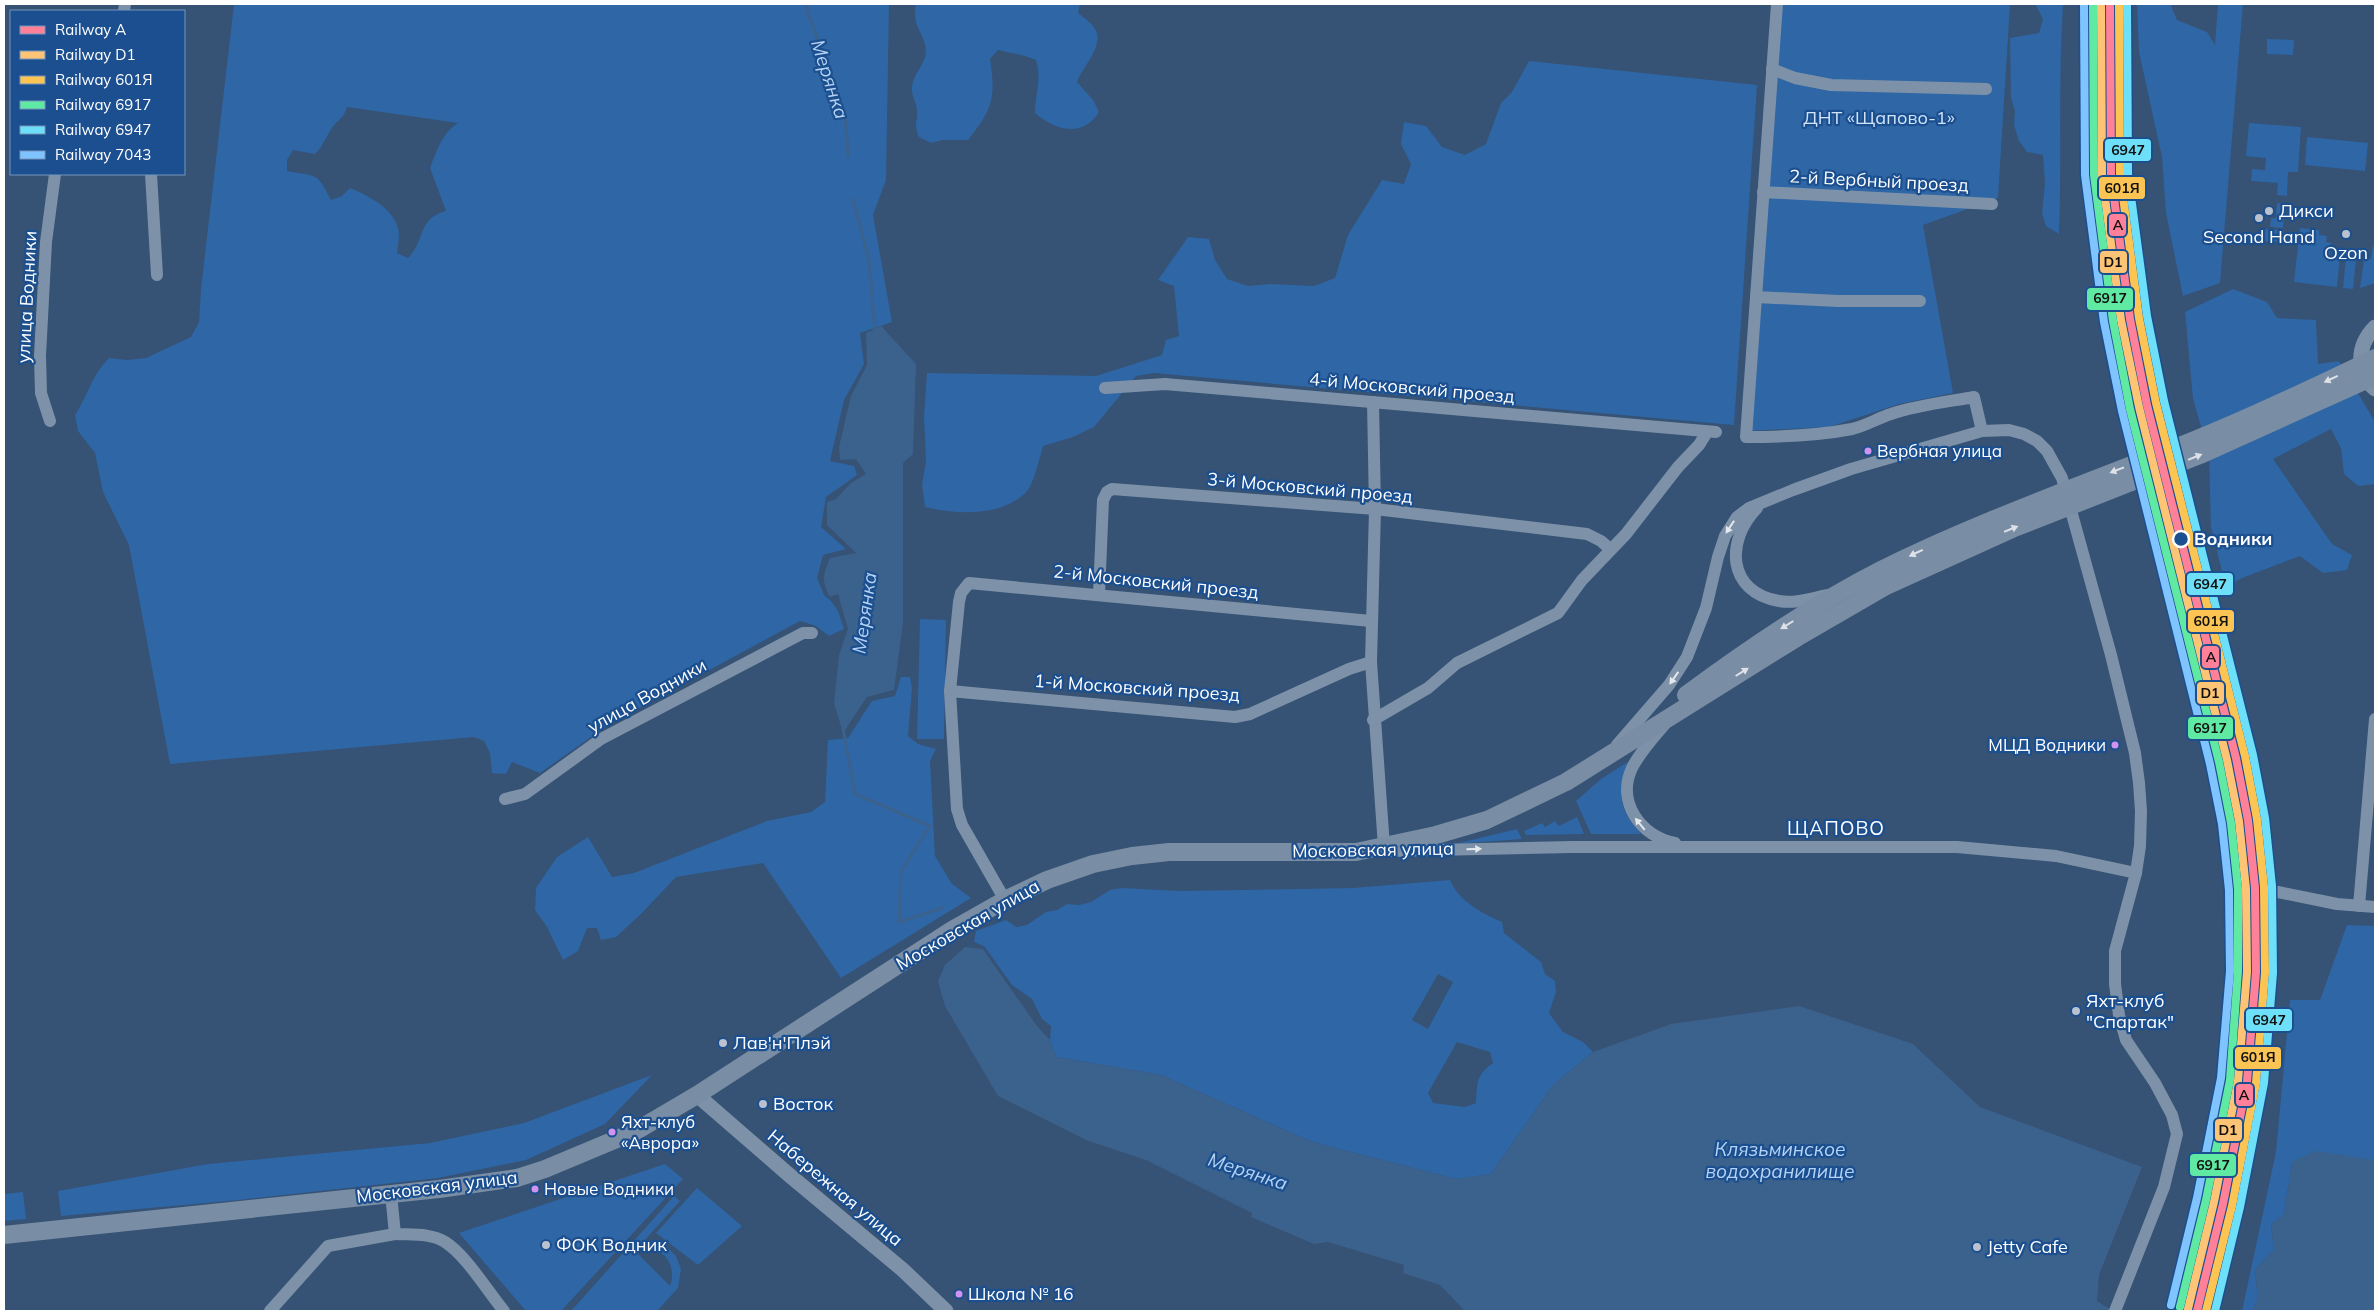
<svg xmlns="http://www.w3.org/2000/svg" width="2379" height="1315" font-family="Mulish,sans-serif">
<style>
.green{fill:#2f66a5;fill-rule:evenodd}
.water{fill:#3b618d}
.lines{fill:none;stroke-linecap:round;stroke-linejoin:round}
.stream{stroke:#3b618d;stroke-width:3}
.minor{stroke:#7d92a8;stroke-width:12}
.tertiary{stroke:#7d92a8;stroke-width:15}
.secondary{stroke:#798da4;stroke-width:18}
.rail-1-casing{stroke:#1b4f8f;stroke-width:11}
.rail-2-casing{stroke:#1b4f8f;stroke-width:11}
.rail-3-casing{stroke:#1b4f8f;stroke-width:11}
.rail-4-casing{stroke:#1b4f8f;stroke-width:11}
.rail-5-casing{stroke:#1b4f8f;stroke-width:11}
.rail-6-casing{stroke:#1b4f8f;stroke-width:11}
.rail-1{stroke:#ff8099;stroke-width:8}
.rail-2{stroke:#fcc474;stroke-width:8}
.rail-3{stroke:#fcc553;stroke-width:8}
.rail-4{stroke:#60e9a3;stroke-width:8}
.rail-5{stroke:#6ddff8;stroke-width:8}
.rail-6{stroke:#80c4ff;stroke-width:8}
.oneway{fill:#dee2e8}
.oneway2{fill:#e5e9ee}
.poi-dot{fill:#b9c2ce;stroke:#1b4f8f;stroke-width:2}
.bus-dot{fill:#d193ec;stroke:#1b4f8f;stroke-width:2}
.stop-dot{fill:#1b4f8f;stroke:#fff;stroke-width:2.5}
.labels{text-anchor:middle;stroke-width:4.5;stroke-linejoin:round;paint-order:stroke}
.bus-label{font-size:17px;fill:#fff;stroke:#1b4f8f;text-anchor:start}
.park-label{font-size:18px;fill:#cfe3fa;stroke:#1b4f8f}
.street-label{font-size:18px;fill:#fff;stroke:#1b4f8f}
.poi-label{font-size:18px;fill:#fff;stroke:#1b4f8f;text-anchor:start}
.stop-label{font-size:18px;font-weight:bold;fill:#fff;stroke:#1b4f8f;text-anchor:start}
.water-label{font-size:19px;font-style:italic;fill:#b5d3f5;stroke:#1b4f8f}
.neighbourhood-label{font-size:19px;letter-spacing:1px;fill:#fff;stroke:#1b4f8f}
.line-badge{stroke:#1b4f8f;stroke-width:2}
.pale-badge-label{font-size:14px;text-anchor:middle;font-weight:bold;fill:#111}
</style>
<rect width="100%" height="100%" fill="#365274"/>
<g class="green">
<path d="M234,4H889L886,180L873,215L892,322L860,333L864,364L844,400L830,461L854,466L857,475L826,497L821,527L846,549L823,555L817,578L824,595L831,601L838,611L844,629L829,636L816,626L800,621L611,723L540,773L512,762L506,774L492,773L490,753L484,741L474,737L170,764L129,545L103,492L95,453L78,431L75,415C88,395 92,375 109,358L127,360L146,358L191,337L199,322L201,289ZM347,107L458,123C442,133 437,150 430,168L446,211C417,218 426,240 408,258L397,253C398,246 399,239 399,233C396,209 369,196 350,188L342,196L331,200C316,171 318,177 287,171V160L293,150L315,154C325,145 327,132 336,123C342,117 344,116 347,107Z"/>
<path d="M916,4H1080L1078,13C1083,17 1092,23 1095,29C1105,46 1082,67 1077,82L1093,100L1099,112C1083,138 1056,131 1035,113C1035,95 1042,78 1036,60L1025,56L998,50L990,59C996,98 993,109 968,140H942L931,143L919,137C913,122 918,123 917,111C917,103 911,96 912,88C912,75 925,65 926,52C926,34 911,28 916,4Z"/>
<path d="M1773,4H2010L1998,198L1923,225L1953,393L1899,404L1829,427L1744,431Z"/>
<path d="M2035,4H2063C2058,80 2062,157 2059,234L2046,226L2042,213L2045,183L2043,155L2027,152L2019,141L2014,125L2015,111L2011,98L2010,38L2039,33L2043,19Z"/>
<path d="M2137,4H2174L2171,6L2177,20L2207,32L2215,45L2218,4H2243L2220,283L2183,296L2166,213L2162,157L2139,52Z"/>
<path d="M2267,39L2294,40L2293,55L2267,54Z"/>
<path d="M1529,61L1757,85L1734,425L1154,373L1136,376L1094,427L1073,437L1043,446C1040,457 1034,482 1028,490C1005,517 956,515 925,507L922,485L926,461L924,417L927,373L1096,376L1162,355L1166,340L1179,336L1174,286L1158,280L1188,237L1209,239L1215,260L1227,279L1248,286L1271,284L1314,286L1335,278L1348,235L1382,180L1404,184L1411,164L1401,144L1404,122L1426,126L1442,147L1465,155L1486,144L1501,103L1512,92Z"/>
<path d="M2249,123L2301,127L2298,172H2288L2287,196L2277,195L2278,183L2251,181L2252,169L2265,170L2266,158L2246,156Z"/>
<path d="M2307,137L2368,143L2365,171L2305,165Z"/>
<path d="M2277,203L2285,204L2283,228L2270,227L2271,218H2276Z"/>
<path d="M2300,228L2319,230V235L2327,236L2326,242L2331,243L2330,255L2340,256L2337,287L2294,282Z"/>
<path d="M2259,229L2284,230L2283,242L2258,241Z"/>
<path d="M2373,245L2375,246V283L2360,288L2364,259H2371Z"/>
<path d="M2346,257L2356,259L2353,289L2343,288Z"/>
<path d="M2233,289L2267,302L2277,318L2316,320L2318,364L2339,361L2375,422V484L2358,486L2344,474L2341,448L2331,429L2273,459L2332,544L2352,555L2347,570L2323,573L2300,556L2242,578L2226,587L2211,527L2209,454L2193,399L2185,312Z"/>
<path d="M920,619L946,620L944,739H917Z"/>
<path d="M901,677H910L912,688L908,736L918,744L936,749L930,761L935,856L952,884L971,898L841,978L763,863L676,877L641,914L616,937L601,940L597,928H587L578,951L563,960L547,927L535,910L536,888L557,857L588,837L612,877L634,873L767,821L811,812L825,802L828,740L848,738L872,701L895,696Z"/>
<path d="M1631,760C1617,793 1617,807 1641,834H1591L1576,801L1601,779Z"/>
<path d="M1577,817L1584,834L1526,835L1524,831L1542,823L1545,827L1555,821L1559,826Z"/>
<path d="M1517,829L1522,839L1455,844Z"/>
<path d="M1450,880C1459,901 1481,913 1502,922L1504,933L1541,962L1545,974L1555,981L1556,992L1549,1013L1563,1032L1583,1042L1593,1052L1553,1085L1491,1174L1456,1179L1331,1147L1310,1141L1161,1075L1056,1057L1050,1040L1051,1026L1042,1019L1032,999L1012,985L984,946L974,942L976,931L1006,920L1016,927L1027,925L1046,912L1057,910L1067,904L1079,905L1091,902L1110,890L1122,888L1179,891L1353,888ZM1438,974L1453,982L1428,1029L1412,1020ZM1457,1042L1490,1052L1493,1063C1476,1075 1477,1083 1476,1103L1465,1107L1433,1103L1428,1093Z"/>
<path d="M2347,925L2375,926V1160L2292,1162L2284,1215L2271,1224L2274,1250L2255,1270L2258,1300L2252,1311H2242L2276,1152L2290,1000H2320Z"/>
<path d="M652,1075L605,1124L526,1160L438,1178L239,1200L61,1216L58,1191L208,1164L430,1143L524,1123Z"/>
<path d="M665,1164L683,1179L561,1311H526L459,1233Z"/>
<path d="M697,1188L742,1226L698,1265L656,1233Z"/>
<path d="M23,1192L26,1219L4,1221V1194Z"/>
<path d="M674,1196L680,1201L644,1241H652L666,1246L676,1256L681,1269L678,1288L657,1311H571ZM640,1249C662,1245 678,1264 670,1286L635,1251Z"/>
</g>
<g class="water">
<path d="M881,326L916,364L913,454L903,463V623L894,690L867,697L843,733L834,703L839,655L848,629L838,594L830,597C821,581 823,574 830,558L856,553L827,525V502L836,499L851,483L866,474L856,459L840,460L839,447L851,396L867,365L866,333Z"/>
<path d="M965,947L983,949L1037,1026L1050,1040L1056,1057L1161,1075L1310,1141L1331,1147L1456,1179L1491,1174L1553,1085L1593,1052L1671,1024L1799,1006L1913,1044L1980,1107L2142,1167L2099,1275L2097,1301L2113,1311H1465L1440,1285L1403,1273L1404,1265L1328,1242L1314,1244L1251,1217L1252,1213L1146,1160L1086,1140L998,1096L945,1006L938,981L945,965Z"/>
<path d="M2315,1151L2375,1160V1311H2252L2258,1300L2255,1270L2274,1250L2271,1224L2284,1215L2292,1162Z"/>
</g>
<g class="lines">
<g class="stream">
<path d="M805,4L845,114L848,156"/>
<path d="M853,199L869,260L875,331"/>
<path d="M843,729L855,794L930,826L901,871L899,922L942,908"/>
</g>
<g class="minor">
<path d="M1777,4L1746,437C1782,437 1816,436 1852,429C1866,426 1878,418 1891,414C1918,405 1946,402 1974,397L1982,431"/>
<path d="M124,11L125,4"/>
<path d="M1772,69L1795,78L1831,85L1986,89"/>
<path d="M151,174L157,275"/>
<path d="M1763,192L1992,204"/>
<path d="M1756,297L1838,301H1920"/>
<path d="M1105,388L1165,384L1716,432"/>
<path d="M1373,402L1375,509L1371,662L1384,847"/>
<path d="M50,421L41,393L40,356L46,242L55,174"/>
<path d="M1757,508C1725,541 1727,592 1779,601C1795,604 1812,598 1828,595"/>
<path d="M1099,594L1103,500L1107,492L1112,489L1375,509L1587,534L1601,541L1610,549"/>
<path d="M950,691L1235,717L1250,714L1349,669L1371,662"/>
<path d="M1373,720L1428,688L1457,663L1558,613L1582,580L1626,534L1678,467L1699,445L1707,432"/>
<path d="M1664,725C1653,738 1640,752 1632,768C1616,802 1641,837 1675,843"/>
<path d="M1617,745L1669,685L1687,657L1706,608L1718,557L1725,536L1737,517L1749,508L1793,490L1851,469L1982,431L2009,430L2024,434L2037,441L2047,451L2062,478L2111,655L2135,753L2139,783L2141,811L2140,846L2136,873L2115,951V984L2119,1015L2126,1040L2155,1083L2172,1115L2177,1134L2164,1187L2115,1311"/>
<path d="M505,799L525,794L601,739L803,633H812"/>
<path d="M1388,851L1573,847H1957L2056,856L2136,873"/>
<path d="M2278,892L2337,904L2375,907"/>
<path d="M1005,900L962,825L957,809L950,691L959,602L961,593L969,583L1371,621"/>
<path d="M2359,906L2375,719"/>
<path d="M391,1194L395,1234C412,1235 431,1233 445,1242C465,1254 489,1293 504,1311"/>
<path d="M270,1311L328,1246L395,1234"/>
</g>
<g class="tertiary">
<path d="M2375,327C2357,345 2355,372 2375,389"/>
<path d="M697,1095L788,1174L903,1270L946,1311"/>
</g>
<g class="secondary">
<path d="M1686,695C1748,649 1812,605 1881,570C1982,520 2088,483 2192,441C2254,416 2315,387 2375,358"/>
<path d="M4,1235L439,1189L517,1178L545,1169L636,1131L697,1095L952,930L1005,900L1047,880L1093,864L1132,856L1169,852H1356L1436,835L1487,820L1566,782L1798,637L1886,586L2012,529L2200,455L2375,376"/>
</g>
<g class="rail-1-casing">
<path id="rail-1" d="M2110,4L2111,175L2130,319L2147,405L2236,758L2248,820L2255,888L2256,972L2247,1082L2223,1204L2197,1311"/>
</g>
<g class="rail-2-casing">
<path id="rail-2" d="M2101,4L2102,175L2121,320L2139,407L2227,760L2239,821L2246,889L2247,972L2238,1081L2214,1202L2188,1309"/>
</g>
<g class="rail-3-casing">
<path id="rail-3" d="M2119,4L2120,174L2139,318L2156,403L2245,756L2257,819L2264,887L2265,973L2256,1083L2232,1206L2206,1311"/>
</g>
<g class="rail-4-casing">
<path id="rail-4" d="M2093,4L2094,175L2113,321L2130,409L2219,762L2231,823L2238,889V971L2230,1080L2206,1200L2180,1307"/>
</g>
<g class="rail-5-casing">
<path id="rail-5" d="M2127,4L2128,174L2147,316L2164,401L2253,755L2265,818L2272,886L2273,973L2264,1083L2240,1207L2215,1311"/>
</g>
<g class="rail-6-casing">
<path id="rail-6" d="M2084,4L2085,175L2104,322L2122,411L2210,764L2222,824L2229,890L2230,971L2221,1078L2197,1198L2171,1305"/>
</g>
<use href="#rail-1" class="rail-1"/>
<use href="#rail-2" class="rail-2"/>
<use href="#rail-3" class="rail-3"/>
<use href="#rail-4" class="rail-4"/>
<use href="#rail-5" class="rail-5"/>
<use href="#rail-6" class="rail-6"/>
</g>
<defs><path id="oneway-solid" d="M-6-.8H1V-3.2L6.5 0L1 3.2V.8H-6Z" transform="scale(1.25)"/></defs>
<g class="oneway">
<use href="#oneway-solid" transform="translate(2331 379) rotate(155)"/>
<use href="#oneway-solid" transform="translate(2195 457) rotate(-22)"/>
<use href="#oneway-solid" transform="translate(2117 470) rotate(159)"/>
<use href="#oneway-solid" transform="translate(2011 529) rotate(-22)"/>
<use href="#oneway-solid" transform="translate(1916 553) rotate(155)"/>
<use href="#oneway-solid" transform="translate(1787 625) rotate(148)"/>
<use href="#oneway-solid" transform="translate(1742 672) rotate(-32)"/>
</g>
<g class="oneway2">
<use href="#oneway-solid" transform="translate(1730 527) rotate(123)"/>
<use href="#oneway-solid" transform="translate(1674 678) rotate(125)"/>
<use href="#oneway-solid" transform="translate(1640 824) rotate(-129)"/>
<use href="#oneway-solid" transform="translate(1474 849) rotate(-1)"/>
</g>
<g class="poi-dot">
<circle cx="2269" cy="211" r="5"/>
<circle cx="2259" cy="218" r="5"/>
<circle cx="2346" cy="234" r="5"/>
<circle cx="2076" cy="1011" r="5"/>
<circle cx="723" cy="1043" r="5"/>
<circle cx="763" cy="1104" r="5"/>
<circle cx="546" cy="1245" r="5"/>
<circle cx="1977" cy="1247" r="5"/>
</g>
<g class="bus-dot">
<circle cx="1868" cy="451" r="4.5"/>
<circle cx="2115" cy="745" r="4.5"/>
<circle cx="612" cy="1132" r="4.5"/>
<circle cx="535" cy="1189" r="4.5"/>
<circle cx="959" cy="1294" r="4.5"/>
</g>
<circle class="stop-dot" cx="2181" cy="539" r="8"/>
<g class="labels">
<g class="bus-label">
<text x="1877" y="457">Вербная улица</text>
<text x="2106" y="751" text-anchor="end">МЦД Водники</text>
<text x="621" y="1128">Яхт-клуб<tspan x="621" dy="21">«Аврора»</tspan></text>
<text x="544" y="1195">Новые Водники</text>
<text x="968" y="1300">Школа № 16</text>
</g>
<g class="park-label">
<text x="1879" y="124">ДНТ «Щапово-1»</text>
</g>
<g class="street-label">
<text transform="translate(1879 181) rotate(3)" y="6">2-й Вербный проезд</text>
<text transform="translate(27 297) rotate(-87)" y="6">улица Водники</text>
<text transform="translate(1412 388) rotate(5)" y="6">4-й Московский проезд</text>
<text transform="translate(1310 488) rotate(5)" y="6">3-й Московский проезд</text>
<text transform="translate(1156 582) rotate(6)" y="6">2-й Московский проезд</text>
<text transform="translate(1137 688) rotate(4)" y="6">1-й Московский проезд</text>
<text transform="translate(647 696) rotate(-29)" y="6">улица Водники</text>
<text transform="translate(1373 850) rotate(-1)" y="6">Московская улица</text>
<text transform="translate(968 925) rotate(-30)" y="6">Московская улица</text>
<text transform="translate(437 1187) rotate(-7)" y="6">Московская улица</text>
<text transform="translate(835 1188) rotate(40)" y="6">Набережная улица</text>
</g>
<g class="poi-label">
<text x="2279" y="217">Дикси</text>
<text x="2259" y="243" text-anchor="middle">Second Hand</text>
<text x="2346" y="259" text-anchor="middle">Ozon</text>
<text x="2086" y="1007">Яхт-клуб<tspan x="2086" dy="21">"Спартак"</tspan></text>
<text x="733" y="1049">Лав'н'Плэй</text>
<text x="773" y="1110">Восток</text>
<text x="556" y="1251">ФОК Водник</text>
<text x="1987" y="1253">Jetty Cafe</text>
</g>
<g class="stop-label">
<text x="2194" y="545">Водники</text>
</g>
<g class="water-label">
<text transform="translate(830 79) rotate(72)" y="7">Мерянка</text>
<text transform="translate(864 613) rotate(-82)" y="7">Мерянка</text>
<text x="1780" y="1156">Клязьминское<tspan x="1780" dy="22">водохранилище</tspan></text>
<text transform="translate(1248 1171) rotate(18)" y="7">Мерянка</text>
</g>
<g class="neighbourhood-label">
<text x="1836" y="835">ЩАПОВО</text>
</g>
</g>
<g class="line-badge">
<rect x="2104" y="138" width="48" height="24" rx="5" fill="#6ddff8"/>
<rect x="2098" y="176" width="48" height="24" rx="5" fill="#fcc553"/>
<rect x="2108" y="213" width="19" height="24" rx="5" fill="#ff8099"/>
<rect x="2099" y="250" width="29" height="24" rx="5" fill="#fcc474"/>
<rect x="2086" y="287" width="48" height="24" rx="5" fill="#60e9a3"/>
<rect x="2186" y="572" width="48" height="24" rx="5" fill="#6ddff8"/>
<rect x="2187" y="609" width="48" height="24" rx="5" fill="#fcc553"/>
<rect x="2201" y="645" width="19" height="24" rx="5" fill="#ff8099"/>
<rect x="2196" y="681" width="29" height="24" rx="5" fill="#fcc474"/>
<rect x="2187" y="716" width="47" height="24" rx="5" fill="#60e9a3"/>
<rect x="2245" y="1008" width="48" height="24" rx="5" fill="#6ddff8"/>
<rect x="2234" y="1046" width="48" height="24" rx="5" fill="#fcc553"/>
<rect x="2235" y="1083" width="19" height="24" rx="5" fill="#ff8099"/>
<rect x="2214" y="1118" width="29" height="24" rx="5" fill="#fcc474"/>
<rect x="2189" y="1153" width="48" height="24" rx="5" fill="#60e9a3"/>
</g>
<g class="pale-badge-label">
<text x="2128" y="155">6947</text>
<text x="2122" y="193">601Я</text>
<text x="2118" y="230">A</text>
<text x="2113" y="267">D1</text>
<text x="2110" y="303">6917</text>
<text x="2210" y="589">6947</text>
<text x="2211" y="626">601Я</text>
<text x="2211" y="662">A</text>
<text x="2210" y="698">D1</text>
<text x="2210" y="733">6917</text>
<text x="2269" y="1025">6947</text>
<text x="2258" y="1062">601Я</text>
<text x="2244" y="1100">A</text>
<text x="2228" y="1135">D1</text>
<text x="2213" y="1170">6917</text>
</g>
<rect width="2379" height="1315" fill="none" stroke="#ffffff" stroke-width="10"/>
<rect x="10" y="10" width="175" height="165" fill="#1b4f8f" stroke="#7695bc"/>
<rect x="20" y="26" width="25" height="8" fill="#ff8099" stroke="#7695bc"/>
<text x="55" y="35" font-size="15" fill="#ffffff">Railway A</text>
<rect x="20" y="51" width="25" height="8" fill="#fcc474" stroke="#7695bc"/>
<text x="55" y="60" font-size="15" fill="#ffffff">Railway D1</text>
<rect x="20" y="76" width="25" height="8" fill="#fcc553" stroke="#7695bc"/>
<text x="55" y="85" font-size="15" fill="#ffffff">Railway 601Я</text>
<rect x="20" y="101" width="25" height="8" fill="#60e9a3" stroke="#7695bc"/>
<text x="55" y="110" font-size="15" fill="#ffffff">Railway 6917</text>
<rect x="20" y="126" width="25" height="8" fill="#6ddff8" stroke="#7695bc"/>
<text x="55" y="135" font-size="15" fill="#ffffff">Railway 6947</text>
<rect x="20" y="151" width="25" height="8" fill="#80c4ff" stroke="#7695bc"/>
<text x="55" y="160" font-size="15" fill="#ffffff">Railway 7043</text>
</svg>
